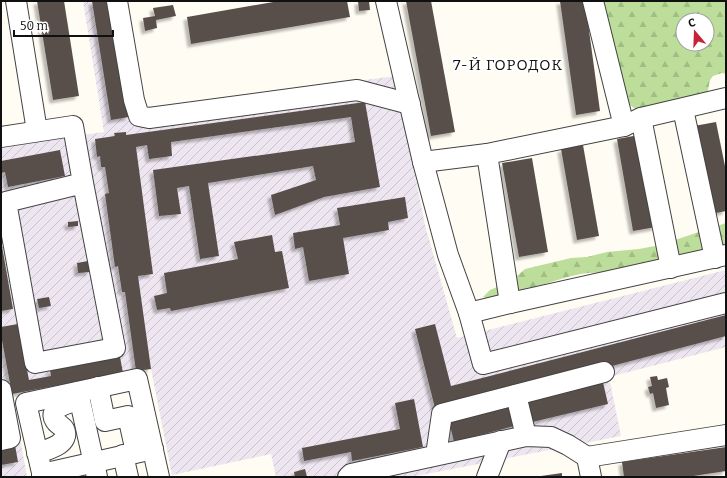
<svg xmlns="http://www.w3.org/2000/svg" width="727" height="478" font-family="Bitter,serif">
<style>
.industrial{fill:url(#industrial-furrows)}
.forest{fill:url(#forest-firs);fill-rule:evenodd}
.building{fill:#59504c;filter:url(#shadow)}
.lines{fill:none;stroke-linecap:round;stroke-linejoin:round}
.minor-casing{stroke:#434343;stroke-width:22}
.minor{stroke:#fff;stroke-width:20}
.labels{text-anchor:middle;stroke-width:4;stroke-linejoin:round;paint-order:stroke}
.neighbourhood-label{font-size:15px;letter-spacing:1px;fill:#101010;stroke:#fff}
</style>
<defs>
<pattern id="industrial-furrows" width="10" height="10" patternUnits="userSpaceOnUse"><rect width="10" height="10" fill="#ede5ef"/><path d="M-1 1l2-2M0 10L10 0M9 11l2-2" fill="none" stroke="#cac3cc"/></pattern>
<pattern id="forest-firs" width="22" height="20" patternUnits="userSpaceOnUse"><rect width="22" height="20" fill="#bddd9a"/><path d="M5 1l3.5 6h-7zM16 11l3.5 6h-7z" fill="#a1bd84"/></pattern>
<filter id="shadow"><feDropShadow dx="-3.5" dy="3.5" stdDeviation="1" flood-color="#0004"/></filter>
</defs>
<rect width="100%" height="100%" fill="#fffcf3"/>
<path class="industrial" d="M83,1H127L143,109L395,76L425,225L457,338L726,270V347L609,377L621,436L411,477H276L271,454L172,475L151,369L123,373L12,394L27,477H1V146L104,132Z"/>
<g class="forest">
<path d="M600,1H726V74L722,73L713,76L710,80L707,95L659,107L634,108L630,105L625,96ZM683,20H707V44H683Z"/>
<path d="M726,223V250L602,273C582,271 564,278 545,284C527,289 501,303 483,297L490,290L509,282L517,276L525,269L571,258L587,257L607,252L639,249L655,246L666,243Z"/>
</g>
<g class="building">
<path d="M37,1H64L79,96L53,100Z"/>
<path d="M92,1H110L129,117L111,120Z"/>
<path d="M279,1H347L350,17L191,44L187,17Z"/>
<path d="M358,1H369L370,10L359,11Z"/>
<path d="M406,1H431L455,132L431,136Z"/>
<path d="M560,1H585L600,111L576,115Z"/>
<path d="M173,5L176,16L156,20L157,28L145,31L143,18L155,16L153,8Z"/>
<path d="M365,102L380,187L324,197L275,215L271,195L316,180L313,166L208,183L219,256L200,259L189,186L177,188L181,214L159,216L153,170L355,142L351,117L171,142L172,156L149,159L147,145L136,147L153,274L138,276L151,369L136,371L125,292H122L118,266L115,267L105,194L109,193L105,167H101L100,156L97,157L95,139L115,136L114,133L126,132V135Z"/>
<path d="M716,122L726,171V211L711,214L694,126Z"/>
<path d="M639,135L656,227L633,231L617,139Z"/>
<path d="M583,145L599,236L577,240L561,149Z"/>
<path d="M60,150L65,176L8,187L5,172L1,173V161Z"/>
<path d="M532,158L548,252L519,257L502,163Z"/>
<path d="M405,197L408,218L388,222L389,230L343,238L349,274L309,281L303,247L295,249L293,233L340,225L337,208Z"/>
<path d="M78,221V226L68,227V222Z"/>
<path d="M272,235L275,252L282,251L289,288L171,311L170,308L157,310L154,296L167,293L164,273L238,259L234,242Z"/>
<path d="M1,246H2L13,309L1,311Z"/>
<path d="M88,261L90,272L78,273L77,263Z"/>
<path d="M49,297L51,306L39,308L37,299Z"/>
<path d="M726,315V336L436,412L415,329L435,324L451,386Z"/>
<path d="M18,324L29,380L51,376L50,370L120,357L123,373L12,394L1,335V327Z"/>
<path d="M657,376L658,380L667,378L669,387L666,388L669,405L656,408L653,393L650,394L648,387L652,386L650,377Z"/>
<path d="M602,378L608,404L528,423L522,396Z"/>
<path d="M414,399L423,447L352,461L351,452L304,461L302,448L400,429L395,403Z"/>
<path d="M511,400L518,425L454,442L448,417Z"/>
<path d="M15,445L18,462L1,465V448Z"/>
<path d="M726,447V471L687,477H624L622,462Z"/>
<path d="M305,469L307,477H295L294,472Z"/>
<path d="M562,473V477H541V476Z"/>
</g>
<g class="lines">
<g class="minor-casing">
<g id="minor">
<path d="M16,1L37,131"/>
<path d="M117,1L134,100L139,116L149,118L357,90L410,104"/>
<path d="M386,1L423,162L448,255L469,313L510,303L726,255"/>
<path d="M593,1L624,126"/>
<path d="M683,109L715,258"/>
<path d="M641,118L671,268"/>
<path d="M1,137L73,126L83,183L115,348L35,363L6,202L83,183"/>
<path d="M423,162L487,154"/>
<path d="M510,303L487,154L624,126L641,118L726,98"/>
<path d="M469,313L483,364L726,303"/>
<path d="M98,387L105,421L128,416L136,452"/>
<path d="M1,390L10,438L1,440"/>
<path d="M78,392L97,477"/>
<path d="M516,395L526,436"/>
<path d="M37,453C47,450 71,444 64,429C62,426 57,424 55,420C47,407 72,402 80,400"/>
<path d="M123,455L128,477"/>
<path d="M436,455L442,414L604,372"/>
<path d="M587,457L726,435"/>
<path d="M42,474L153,449"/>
<path d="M43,477L26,403L137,379L159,477"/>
<path d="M348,477L351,474L526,436L551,437L568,445L587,457L591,477"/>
<path d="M487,477L501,441"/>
</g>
</g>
<use href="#minor" class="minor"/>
</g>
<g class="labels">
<g class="neighbourhood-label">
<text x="508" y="70">7-Й ГОРОДОК</text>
</g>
</g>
<rect width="727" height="478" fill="none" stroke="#101010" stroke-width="4"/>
<g transform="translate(695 32) rotate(341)"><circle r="19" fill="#ffffff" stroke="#9f9f9f"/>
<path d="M0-3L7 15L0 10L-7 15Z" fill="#c62337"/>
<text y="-6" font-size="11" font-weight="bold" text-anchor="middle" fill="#101010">С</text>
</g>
<path d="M14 30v6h99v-6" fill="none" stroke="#101010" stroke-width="2"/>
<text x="20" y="30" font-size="12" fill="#101010" stroke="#ffffff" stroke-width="3" paint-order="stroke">50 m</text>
</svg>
